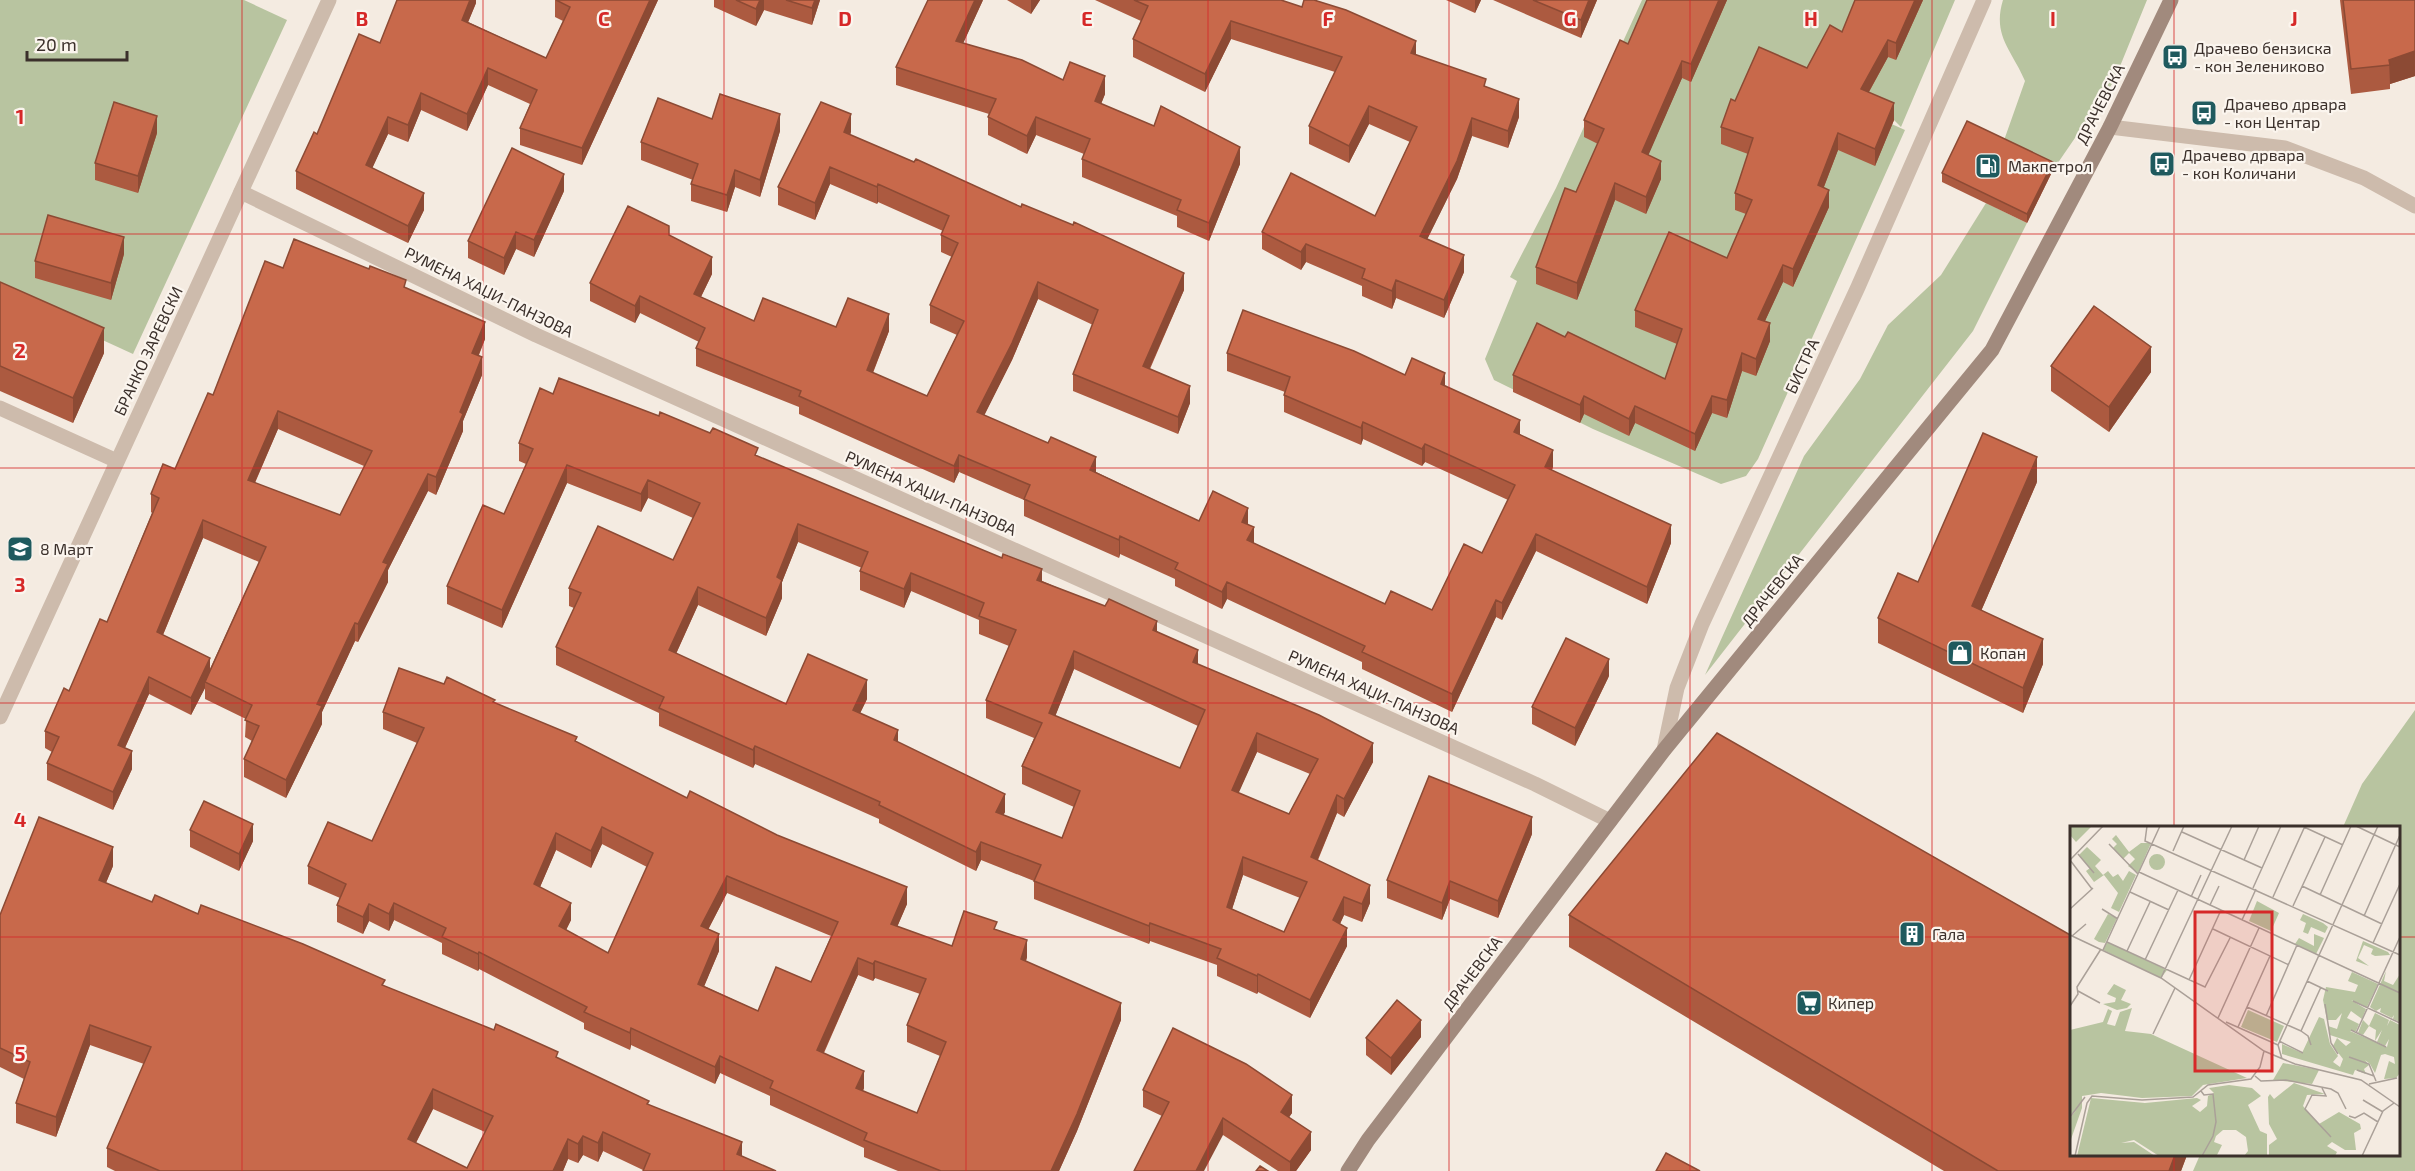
<svg xmlns="http://www.w3.org/2000/svg" width="2415" height="1171" font-family="'Exo 2',sans-serif">
<style>
.green{fill:#b8c4a0}
.lines{fill:none;stroke-linecap:round;stroke-linejoin:round}
.pedestrian{stroke:#cdbbac;stroke-width:15}
.minor{stroke:#cdbbac;stroke-width:15}
.tertiary{stroke:#cdbbac;stroke-width:15}
.secondary{stroke:#a18a7d;stroke-width:15}
.wall{fill:#ac5a40;fill-rule:evenodd}
.shaded-wall{fill:#8c4a34}
.building{fill:#c8694b;stroke:#8c4a34;stroke-width:1.5;fill-rule:evenodd}
.grid{fill:none;stroke:#d62828;stroke-width:1.5;stroke-opacity:0.55}
.labels{text-anchor:middle;stroke-width:4.5;stroke-linejoin:round;paint-order:stroke}
.poi-label{font-size:16px;fill:#3b302b;stroke:#fbf5ee;text-anchor:start}
.street-label{font-size:16px;fill:#3b302b;stroke:#fbf5ee}
.inset-road{fill:none;stroke:#aaa098;stroke-width:1.5}
.view{fill:#d62828;fill-opacity:0.15;stroke:#d62828;stroke-width:3}
.inset-edge{fill:none;stroke:#3b302b;stroke-width:3}
.grid-label{font-size:20px;text-anchor:middle;font-weight:bold;fill:#d62828;stroke:#fbf5ee;stroke-width:4.5;stroke-linejoin:round;paint-order:stroke}
</style>
<rect width="100%" height="100%" fill="#f4ebe1"/>
<g class="green">
<path d="M0,0H244L287,20L133,354L0,293Z"/>
<path d="M1642,0H1955L1901,127L1894,120L1811,88L1905,130L1758,459L1746,476L1721,484L1593,429L1494,380L1485,359L1517,281L1510,277L1556,188Z"/>
<path d="M2003,0H2147L2114,81L2053,170L2002,146L2025,81C2012,50 1992,36 2003,0Z"/>
<path d="M1986,203L2027,223L1973,331L1705,675L1804,456L1860,379L1888,325L1941,275Z"/>
<path d="M2415,710V1171H2193L2200,1155L2398,1154V828L2343,827L2362,784Z"/>
</g>
<g class="lines">
<path class="pedestrian" d="M0,408L117,461"/>
<g class="minor">
<path d="M241,192L536,335L1535,784L1610,821"/>
<path d="M0,717L329,0"/>
</g>
<g class="tertiary">
<path d="M2110,127L2285,148L2364,178L2415,206"/>
<path d="M1664,750L1677,688L1702,624L1858,287L1984,0"/>
</g>
<path class="secondary" d="M1348,1171L1368,1140L1664,750L1992,350L2110,127L2171,0"/>
</g>
<g class="wall">
<path d="M476,0V3L468,22L546,58L563,21L555,17V0H658L582,165L520,145V128L530,104L488,85L467,131L421,110L408,142L388,134L372,168L424,210L408,243L296,189V171L317,134L380,43Z"/>
<path d="M714,0H820L812,25L764,10L756,26L714,7Z"/>
<path d="M983,0L963,43L1063,80L1105,94L1101,104L1240,164L1209,241L1177,227V216L1082,177V159L1084,154L1036,135L1027,154L988,135V117L989,114L896,85V67Z"/>
<path d="M1007,0H1040L1031,14Z"/>
<path d="M1095,0H1281L1416,55L1486,87L1519,117L1508,148L1472,136L1457,179L1427,239L1464,272L1444,318L1396,298L1392,309L1362,296V286L1306,262L1301,270L1262,249V232L1375,216L1410,142L1369,124L1349,163L1309,144V126L1335,72L1231,39L1205,92L1133,57V39L1141,21Z"/>
<path d="M1446,0H1481L1475,13Z"/>
<path d="M1493,0H1597L1581,38Z"/>
<path d="M1647,0H1727L1691,82L1682,78L1648,155L1661,179L1646,214L1615,200L1577,300L1536,284V267L1576,192L1598,144L1584,137V120L1628,44Z"/>
<path d="M1923,0L1896,60L1888,57L1869,92L1894,120L1875,166L1838,150L1824,187L1829,207L1793,287L1783,282L1765,321L1770,341L1756,376L1742,371L1727,418L1712,413L1695,451L1635,423L1629,436L1584,414L1580,423L1513,392V375L1565,337L1665,379L1677,344L1635,327V310L1727,258L1746,214L1735,210V193L1748,154L1721,144V127L1735,101L1807,68L1842,32Z"/>
<path d="M2340,0H2415V76L2390,84V89L2351,94Z"/>
<path d="M712,119L780,131L760,197L735,187L727,212L691,201V184L693,180L641,160V142Z"/>
<path d="M851,132L850,135L1184,290L1150,369L1190,403L1178,434L1073,391V374L1093,325L1038,299L1012,360L984,415L1096,472L1199,521L1248,525L1254,543L1385,604L1432,610L1482,553L1508,500L1425,462L1422,466L1363,439L1361,445L1284,412V395L1285,392L1227,371V353L1405,375L1445,386L1520,434L1553,467L1552,470L1671,543L1647,604L1536,551L1502,620L1496,617L1452,712L1362,669V662L1227,599L1222,609L1175,586V579L1120,554L1119,558L1024,516V500L959,472L954,483L799,414V407L696,366V348L699,342L640,313L635,323L590,301V283L669,235L712,274L701,297L754,321L889,331L873,373L927,396L957,335L930,323V305L952,257L941,252V235L943,231L878,202L877,204L830,184L815,220L778,205V187Z"/>
<path d="M157,133L138,193L95,180V163Z"/>
<path d="M2053,170L2027,223L1942,182V173Z"/>
<path d="M564,191L534,257L516,249L504,275L468,258V241Z"/>
<path d="M124,254L111,300L35,278V261Z"/>
<path d="M283,268L406,288L485,339L479,355L482,375L463,421V431L436,495L428,491L388,570V582L358,642L355,641L322,712V724L286,798L244,777V759L252,741L245,737L246,719L205,699V688L191,715L149,694L125,748L132,769L113,810L47,780V763L52,752L45,748V731L69,691L107,622L152,513L151,512V494L175,469L213,395ZM278,429L364,466L340,515L255,483ZM203,538L259,562L210,669L163,635Z"/>
<path d="M0,282L104,353L73,423L0,391Z"/>
<path d="M2051,366L2151,372L2109,432L2051,391Z"/>
<path d="M553,394L758,457L1157,631L1198,664L1373,762L1344,817L1337,813L1318,860L1370,903L1362,922L1344,915L1340,924L1347,946L1310,1018L1258,992L1257,994L1217,976V965L1150,941L1149,944L1034,899V881L981,860L976,871L879,823V819L755,764L753,768L659,726V713L556,665V647L574,608L569,606V588L673,560L693,518L648,498L641,512L567,483L502,628L447,604V586L504,514L526,464L519,461V443ZM798,542L862,568L860,571V590L904,608L911,591L979,620V634L1009,646L986,700V718L1034,738L1022,766V784L1074,807L1062,838L1003,815L1005,812L898,742L860,713L867,699L786,704L676,654L698,605L766,636L782,598V582ZM1074,669L1198,726L1180,768L1055,716ZM1257,752L1310,774L1289,814L1238,793ZM1243,875L1300,898L1284,932L1232,909Z"/>
<path d="M2037,482L1981,611L2043,664L2023,713L1878,643V618L1918,582Z"/>
<path d="M1609,676L1575,746L1532,724V707Z"/>
<path d="M444,684L495,703L577,742L687,798L907,904L897,927L952,946L997,930L1027,957L1026,961L1121,1020L1077,1131L1059,1171H898L864,1157V1148L770,1105V1096L720,1073L715,1084L631,1045L630,1050L584,1029V1023L479,969L478,971L442,954V943L394,920L389,931L369,921L363,934L337,922V905L340,898L308,884V866L372,841L417,743L383,729V712ZM602,844L647,867L608,953L566,930L571,920L540,887L556,850L591,868ZM727,893L831,936L811,982L758,1011L704,986L719,951L708,930ZM858,975L873,981L875,978L920,994L907,1025V1042L940,1056L917,1113L863,1091L864,1088L824,1053Z"/>
<path d="M190,830L253,841L239,871L190,847Z"/>
<path d="M1532,834L1498,918L1450,899L1442,920L1387,898V880Z"/>
<path d="M113,866L106,883L152,902L198,914L385,986L558,1058L649,1105L742,1142L643,1170L603,1151L598,1162L583,1155L578,1163L568,1159L563,1171H115L107,1167V1148L144,1064L90,1045L56,1137L16,1123V1103L24,1079L0,1067V915ZM433,1109L485,1132L467,1168L416,1143Z"/>
<path d="M1569,915L2072,1155H2187L2181,1171H1944L1569,947Z"/>
<path d="M1421,1037L1391,1075L1366,1055V1038Z"/>
<path d="M1143,1090L1292,1113L1289,1117L1311,1150L1296,1171H1278L1223,1135L1162,1116L1143,1107Z"/>
</g>
<g class="shaded-wall">
<path d="M470,0H476V3L462,37V20Z"/>
<path d="M650,0H658L582,165V148Z"/>
<path d="M760,0H764V10L756,26V9Z"/>
<path d="M815,0H820L812,25V8Z"/>
<path d="M975,0H983L956,59V41Z"/>
<path d="M1031,0H1040L1031,14Z"/>
<path d="M1475,0H1481L1475,13Z"/>
<path d="M1589,0H1597L1581,38V20Z"/>
<path d="M1719,0H1727L1691,82V64Z"/>
<path d="M1915,0H1923L1896,60V43Z"/>
<path d="M1231,21V39L1205,92V74Z"/>
<path d="M1888,40V57L1861,106V89Z"/>
<path d="M1416,41V59L1411,53Z"/>
<path d="M2415,51V76L2390,84L2389,60Z"/>
<path d="M1682,61V78L1642,170V152Z"/>
<path d="M488,68V85L467,131V114Z"/>
<path d="M1105,76V94L1095,119V101Z"/>
<path d="M421,93V110L408,142V125Z"/>
<path d="M1519,99V117L1508,148V131Z"/>
<path d="M1894,103V120L1875,166V149Z"/>
<path d="M1369,106V124L1349,163V146Z"/>
<path d="M780,114V131L760,197V180Z"/>
<path d="M851,114V132L844,150V132Z"/>
<path d="M157,116V133L138,193V176Z"/>
<path d="M388,117V134L366,182V165Z"/>
<path d="M1036,117V135L1027,154V136Z"/>
<path d="M1472,118V136L1457,179L1420,254V236Z"/>
<path d="M1838,133V150L1818,202V185Z"/>
<path d="M1240,147V164L1209,241V223Z"/>
<path d="M1661,161V179L1646,214V197Z"/>
<path d="M2053,162V170L2027,223V214Z"/>
<path d="M830,167V184L815,220V203Z"/>
<path d="M735,170V187L727,212V195Z"/>
<path d="M564,174V191L534,257V240Z"/>
<path d="M1615,183V200L1577,300V283Z"/>
<path d="M878,184V202L877,204V187Z"/>
<path d="M1829,190V207L1793,287V269Z"/>
<path d="M424,193V210L408,243V226Z"/>
<path d="M516,232V249L504,275V258Z"/>
<path d="M124,237V254L111,300V283Z"/>
<path d="M1306,244V262L1301,270V252Z"/>
<path d="M1464,255V272L1444,318V300Z"/>
<path d="M712,257V274L694,311V294Z"/>
<path d="M1783,265V282L1758,336V319Z"/>
<path d="M1184,273V290L1143,383V366Z"/>
<path d="M1396,280V298L1392,309V291Z"/>
<path d="M1038,282V299L1012,360L977,430V412Z"/>
<path d="M640,296V313L635,323V306Z"/>
<path d="M889,314V331L867,387V370Z"/>
<path d="M485,322V339L472,371V353Z"/>
<path d="M1770,323V341L1756,376V359Z"/>
<path d="M104,328V353L73,423V398Z"/>
<path d="M2151,347V372L2109,432V407Z"/>
<path d="M1742,353V371L1727,418V400Z"/>
<path d="M482,357V375L463,421V431L436,495V477L460,412Z"/>
<path d="M1445,373V391L1441,384Z"/>
<path d="M1190,386V403L1178,434V417Z"/>
<path d="M1584,396V414L1580,423V405Z"/>
<path d="M1712,396V413L1695,451V434Z"/>
<path d="M1635,406V423L1629,436V419Z"/>
<path d="M278,411V429L248,498V480Z"/>
<path d="M1520,420V437L1514,432Z"/>
<path d="M1363,422V439L1361,445V428Z"/>
<path d="M1425,444V462L1422,466V449Z"/>
<path d="M1553,450V467L1545,485V467Z"/>
<path d="M959,455V472L954,483V466Z"/>
<path d="M1096,457V475L1090,470Z"/>
<path d="M2037,457V482L1972,632V606Z"/>
<path d="M567,465V483L502,628V610Z"/>
<path d="M428,474V491L388,570V582L358,642V624L383,562Z"/>
<path d="M648,480V498L641,512V494Z"/>
<path d="M1248,508V525L1242,522Z"/>
<path d="M203,520V538L157,649V632Z"/>
<path d="M798,524V542L782,582V598L766,636V618L777,577Z"/>
<path d="M1671,525V543L1647,604V587Z"/>
<path d="M1254,527V545L1247,540Z"/>
<path d="M1536,534V551L1502,620V603Z"/>
<path d="M1120,536V554L1119,558V540Z"/>
<path d="M1042,569V587L1037,580Z"/>
<path d="M911,573V591L904,608V589Z"/>
<path d="M1227,582V599L1222,609V592Z"/>
<path d="M698,587V605L669,669V650Z"/>
<path d="M1496,600V617L1452,712V694Z"/>
<path d="M1157,621V639L1153,630Z"/>
<path d="M355,623V641L322,712V724L286,798V780L317,704Z"/>
<path d="M2043,639V664L2023,713V688Z"/>
<path d="M1198,650V668L1193,662Z"/>
<path d="M1074,651V669L1049,732V713Z"/>
<path d="M210,658V676L205,682V688L191,715V698Z"/>
<path d="M1609,659V676L1575,746V728Z"/>
<path d="M149,677V694L118,763V745Z"/>
<path d="M867,680V699L853,728V710Z"/>
<path d="M898,730V748L894,740Z"/>
<path d="M1257,733V752L1232,808V790Z"/>
<path d="M1373,743V762L1344,817V799Z"/>
<path d="M755,746V764L753,768V750Z"/>
<path d="M132,751V769L113,810V792Z"/>
<path d="M1005,794V812L996,830V812Z"/>
<path d="M1337,795V813L1311,875V857Z"/>
<path d="M1532,817V834L1498,918V901Z"/>
<path d="M253,824V841L239,871V854Z"/>
<path d="M602,827V844L591,868V851Z"/>
<path d="M556,833V850L534,901V884Z"/>
<path d="M981,842V860L976,871V852Z"/>
<path d="M113,847V866L99,899V880Z"/>
<path d="M1243,857V875L1227,925V907Z"/>
<path d="M727,876V893L701,943V926Z"/>
<path d="M1450,881V899L1442,920V903Z"/>
<path d="M1370,885V903L1362,922V904Z"/>
<path d="M907,887V904L891,941V924Z"/>
<path d="M1344,897V915L1333,939V920Z"/>
<path d="M394,903V920L389,931V914Z"/>
<path d="M571,903V920L559,944V926Z"/>
<path d="M369,904V921L363,934V917Z"/>
<path d="M1150,923V941L1149,944V926Z"/>
<path d="M1347,928V946L1310,1018V1000Z"/>
<path d="M719,934V951L698,1001V984Z"/>
<path d="M1027,940V957L1021,976V959Z"/>
<path d="M479,952V969L478,971V954Z"/>
<path d="M858,958V975L817,1067V1050Z"/>
<path d="M875,961V978L873,981V964Z"/>
<path d="M1258,974V992L1257,994V976Z"/>
<path d="M1121,1003V1020L1077,1131L1059,1171H1051Z"/>
<path d="M1421,1020V1037L1391,1075V1058Z"/>
<path d="M90,1025V1045L56,1137V1117Z"/>
<path d="M631,1028V1045L630,1050V1033Z"/>
<path d="M720,1056V1073L715,1084V1067Z"/>
<path d="M864,1071V1088L856,1105V1088Z"/>
<path d="M433,1089V1109L408,1158V1139Z"/>
<path d="M1292,1095V1113L1281,1129V1112Z"/>
<path d="M1223,1118V1135L1204,1171H1196Z"/>
<path d="M603,1132V1151L598,1162V1143Z"/>
<path d="M1311,1132V1150L1296,1171H1290V1162Z"/>
<path d="M583,1136V1155L578,1163V1144Z"/>
<path d="M568,1139V1159L563,1171H553Z"/>
<path d="M742,1142V1161L737,1154Z"/>
<path d="M2175,1155H2187L2181,1171H2169Z"/>
</g>
<g class="building">
<path d="M397,0H470L462,20L546,58L570,7L556,0H650L582,148L520,128L537,90L488,68L467,114L421,93L408,125L388,117L366,165L424,193L408,226L296,171L314,132L317,134L359,34L380,43Z"/>
<path d="M736,0H760L756,9Z"/>
<path d="M786,0H815L812,8Z"/>
<path d="M928,0H975L956,41L1022,60L1063,80L1070,62L1105,76L1095,101L1154,126L1161,106L1240,147L1209,223L1177,210L1181,200L1082,159L1090,139L1036,117L1027,136L988,117L996,99L896,67Z"/>
<path d="M1134,0H1281L1302,7L1304,0H1314L1346,10L1416,41L1411,53L1486,79L1484,86L1519,99L1508,131L1472,118L1457,161L1420,236L1464,255L1444,300L1396,280L1392,291L1362,278L1365,269L1306,244L1301,252L1262,232L1291,173L1375,216L1417,127L1369,106L1349,146L1309,126L1342,57L1231,21L1205,74L1133,39L1148,6Z"/>
<path d="M1533,0H1589L1581,20Z"/>
<path d="M1647,0H1719L1691,64L1682,61L1642,152L1661,161L1646,197L1615,183L1577,283L1536,267L1565,188L1576,192L1604,129L1584,120L1620,40L1628,44Z"/>
<path d="M1855,0H1915L1896,43L1888,40L1861,89L1894,103L1875,149L1838,133L1818,185L1829,190L1793,269L1783,265L1758,319L1770,323L1756,359L1742,353L1727,400L1712,396L1695,434L1635,406L1629,419L1584,396L1580,405L1513,375L1537,323L1565,337L1568,332L1665,379L1682,329L1635,310L1669,232L1727,258L1752,200L1735,193L1753,138L1721,127L1731,99L1735,101L1759,47L1807,68L1830,25L1842,32Z"/>
<path d="M2343,0H2415V51L2389,60L2390,65L2351,69Z"/>
<path d="M720,94L780,114L760,180L735,170L727,195L691,184L698,164L641,142L658,98L712,119Z"/>
<path d="M114,102L157,116L138,176L95,163Z"/>
<path d="M821,102L851,114L844,132L914,162L916,159L1021,207L1022,204L1073,225L1074,222L1184,273L1143,366L1190,386L1178,417L1073,374L1098,310L1038,282L1012,343L977,412L1048,443L1051,437L1096,457L1090,470L1199,521L1213,491L1248,508L1242,522L1254,527L1247,540L1385,604L1391,591L1432,610L1464,544L1482,553L1515,485L1425,444L1422,449L1363,422L1361,428L1284,395L1290,377L1227,353L1243,310L1354,351L1405,375L1412,358L1445,373L1441,384L1520,420L1514,432L1553,450L1545,467L1671,525L1647,587L1536,534L1502,603L1496,600L1452,694L1362,652L1365,646L1227,582L1222,592L1175,569L1178,563L1120,536L1119,540L1024,499L1030,485L959,455L954,466L799,396L801,391L696,348L705,328L640,296L635,306L590,283L628,206L669,226V235L712,257L694,294L754,321L763,298L836,327L848,298L889,314L867,370L927,396L964,321L930,305L958,243L941,235L949,216L878,184L877,187L830,167L815,203L778,187Z"/>
<path d="M1967,121L2053,162L2027,214L1942,173Z"/>
<path d="M512,148L564,174L534,240L516,232L504,258L468,241Z"/>
<path d="M48,215L124,237L111,283L35,261Z"/>
<path d="M294,239L369,269L370,266L406,280L404,287L485,322L472,353L482,357L460,412L463,414L436,477L428,474L383,562L388,564L358,624L355,623L317,704L322,706L286,780L244,759L259,726L245,720L252,705L205,682L266,547L203,520L157,632L210,658L191,698L149,677L118,745L132,751L113,792L47,763L59,737L45,731L64,688L69,691L100,619L107,622L159,498L151,494L163,464L175,469L208,393L213,395L265,261L283,268ZM278,411L372,451L340,515L248,480Z"/>
<path d="M0,282L104,328L73,398L0,366Z"/>
<path d="M2094,306L2151,347L2109,407L2051,366Z"/>
<path d="M559,378L659,416L660,412L710,433L713,428L758,448L755,455L1002,558L1003,554L1042,569L1037,580L1105,606L1109,599L1157,621L1153,630L1198,650L1193,662L1319,715L1373,743L1344,799L1337,795L1311,857L1370,885L1362,904L1344,897L1333,920L1347,928L1310,1000L1258,974L1257,976L1217,958L1221,949L1150,923L1149,926L1034,881L1041,865L981,842L976,852L879,805L880,802L755,746L753,750L659,708L664,697L556,647L581,593L569,588L598,526L673,560L700,503L648,480L641,494L567,465L502,610L447,586L483,505L504,514L533,449L519,443L540,388L553,394ZM798,524L868,552L860,571L904,589L911,573L984,603L979,616L1016,630L986,700L1042,723L1022,766L1080,791L1062,838L996,812L1005,794L894,740L898,730L853,710L867,680L808,654L786,704L669,650L698,587L766,618L782,580L777,577ZM1074,651L1205,710L1180,768L1049,713ZM1257,733L1318,759L1289,814L1232,790ZM1243,857L1307,882L1284,932L1227,907Z"/>
<path d="M1983,433L2037,457L1972,606L2043,639L2023,688L1878,618L1898,573L1918,582Z"/>
<path d="M1566,638L1609,659L1575,728L1532,707Z"/>
<path d="M399,668L444,684L447,677L495,700L493,702L577,737L575,741L687,798L690,791L777,835L907,887L891,924L952,946L964,911L997,922L994,929L1027,940L1021,959L1121,1003L1077,1114L1051,1171H941L864,1140L867,1133L770,1088L773,1081L720,1056L715,1067L631,1028L630,1033L584,1012L587,1007L479,952L478,954L442,937L446,928L394,903L389,914L369,904L363,917L337,905L346,884L308,866L328,822L372,841L424,728L383,712ZM602,827L653,853L608,953L559,926L571,903L534,884L556,833L591,851ZM727,876L838,922L811,982L776,967L758,1011L698,984L719,934L701,926ZM858,958L873,964L875,961L926,979L907,1025L946,1042L917,1113L856,1088L864,1071L817,1050Z"/>
<path d="M1717,733L2072,936V1155H2175L2169,1171H1998L1569,915Z"/>
<path d="M1429,776L1532,817L1498,901L1450,881L1442,903L1387,880Z"/>
<path d="M204,801L253,824L239,854L190,830Z"/>
<path d="M39,817L113,847L99,880L152,902L155,895L198,914L201,905L303,944L385,980L382,985L494,1030L496,1024L558,1052L556,1057L649,1101L647,1104L742,1142L737,1154L776,1171H643L650,1154L603,1132L598,1143L583,1136L578,1144L568,1139L553,1171H160L107,1148L151,1047L90,1025L56,1117L16,1103L30,1062L0,1048V915ZM433,1089L493,1116L467,1168L408,1139Z"/>
<path d="M1397,1000L1421,1020L1391,1058L1366,1038Z"/>
<path d="M1173,1028L1246,1064L1292,1095L1281,1112L1311,1132L1290,1162L1223,1118L1196,1171H1134L1169,1102L1143,1090Z"/>
<path d="M1666,1153L1700,1171H1656Z"/>
<path d="M1260,1166L1268,1171H1256Z"/>
</g>
<path class="grid" d="M242,0V1171M483,0V1171M724,0V1171M966,0V1171M1208,0V1171M1449,0V1171M1690,0V1171M1932,0V1171M2174,0V828M0,234H2415M0,468H2415M0,703H2415M0,937H2072M2398,937H2415M2174,1154V1171"/>
<defs>
<g id="bus-square" transform="scale(1.35)"><rect x="-9" y="-9" width="18" height="18" rx="4" fill="#1f5a5e" stroke="#fbf5ee"/><path d="M-5-6H5V4H4V6H2V4H-2V6H-4V4H-5ZM-3.5-4V0h7V-4ZM-3.5 1.2v1.5H-2V1.2ZM2 1.2v1.5H3.5V1.2Z" fill="#fff"/></g>
<g id="fuel-square" transform="scale(1.35)"><rect x="-9" y="-9" width="18" height="18" rx="4" fill="#1f5a5e" stroke="#fbf5ee"/><path d="M-5.5-6h7V0h2V4h1.3V-2.5L3-4.5l.8-.8L6-3V5H2.5V1h-1V6h-7ZM-4.2-4.7v3.2H.2V-4.7Z" fill="#fff"/></g>
<g id="school-square" transform="scale(1.35)"><rect x="-9" y="-9" width="18" height="18" rx="4" fill="#1f5a5e" stroke="#fbf5ee"/><path d="M0-5L7-2L0 1L-7-2ZM-4 1L0 2.5L4 1V4Q0 6-4 4Z" fill="#fff"/></g>
<g id="shop-square" transform="scale(1.35)"><rect x="-9" y="-9" width="18" height="18" rx="4" fill="#1f5a5e" stroke="#fbf5ee"/><path d="M-5-2.5h2.3a2.7 3.5 0 0 1 5.4 0H5L5.5 6h-11ZM-1.5-2.5h3a1.5 2.3 0 0 0-3 0Z" fill="#fff"/></g>
<g id="building-square" transform="scale(1.35)"><rect x="-9" y="-9" width="18" height="18" rx="4" fill="#1f5a5e" stroke="#fbf5ee"/><path d="M-4-6H4V6H1V3H-1V6H-4ZM-2.5-4.3h1.7v1.8h-1.7ZM.8-4.3h1.7v1.8H.8ZM-2.5-1h1.7V.8h-1.7ZM.8-1h1.7V.8H.8Z" fill="#fff"/></g>
<g id="supermarket-square" transform="scale(1.35)"><rect x="-9" y="-9" width="18" height="18" rx="4" fill="#1f5a5e" stroke="#fbf5ee"/><path d="M-6-5.5h2.5l.6 2H6L4.5 2H-2.5L-4.4-4H-6ZM-1.5 3.2a1.3 1.3 0 1 0 .1 0ZM3 3.2a1.3 1.3 0 1 0 .1 0Z" fill="#fff"/></g>
</defs>
<g fill-rule="evenodd">
<use href="#bus-square" x="2175" y="57"/>
<use href="#bus-square" x="2204" y="113"/>
<use href="#bus-square" x="2162" y="164"/>
<use href="#fuel-square" x="1988" y="166"/>
<use href="#school-square" x="20" y="549"/>
<use href="#shop-square" x="1960" y="653"/>
<use href="#building-square" x="1912" y="934"/>
<use href="#supermarket-square" x="1809" y="1003"/>
</g>
<g class="labels">
<g class="poi-label">
<text x="2194" y="54">Драчево бензиска<tspan x="2194" dy="18">- кон Зелениково</tspan></text>
<text x="2224" y="110">Драчево дрвара<tspan x="2224" dy="18">- кон Центар</tspan></text>
<text x="2182" y="161">Драчево дрвара<tspan x="2182" dy="18">- кон Количани</tspan></text>
<text x="2008" y="172">Макпетрол</text>
<text x="40" y="555">8 Март</text>
<text x="1980" y="659">Копан</text>
<text x="1932" y="940">Гала</text>
<text x="1828" y="1009">Кипер</text>
</g>
<g class="street-label">
<text transform="translate(2100 104) rotate(-63)" y="6">ДРАЧЕВСКА</text>
<text transform="translate(489 292) rotate(26)" y="6">РУМЕНА ХАЏИ-ПАНЗОВА</text>
<text transform="translate(148 351) rotate(-65)" y="6">БРАНКО ЗАРЕВСКИ</text>
<text transform="translate(1802 366) rotate(-65)" y="6">БИСТРА</text>
<text transform="translate(931 493) rotate(24)" y="6">РУМЕНА ХАЏИ-ПАНЗОВА</text>
<text transform="translate(1772 590) rotate(-51)" y="6">ДРАЧЕВСКА</text>
<text transform="translate(1374 692) rotate(24)" y="6">РУМЕНА ХАЏИ-ПАНЗОВА</text>
<text transform="translate(1472 973) rotate(-53)" y="6">ДРАЧЕВСКА</text>
</g>
</g>
<g transform="translate(2070 826)">
<rect width="330" height="330" fill="#f4ebe1"/>
<path d="M0,0H22L6,16L0,9ZM46,9L59,26L71,17H81L68,47L58,40L65,33L59,27L53,33L43,22L47,18L42,13ZM17,21L31,34L25,40L33,49L38,45L43,51L48,48L53,55L59,45L66,49L49,86L41,82L48,67L34,49L24,56L16,45L20,42L9,29ZM79 36a8 8 0 1 1 16 0a8 8 0 1 1-16 0ZM187,75L209,87L201,105L179,95ZM38,88L47,92L35,117L29,116L24,113ZM233,88L253,97L258,101L255,107L241,101L238,108L233,106L236,97L230,94ZM244,108L254,112L246,128L225,118L229,112L244,120ZM293,115L318,126L320,129L305,130L301,128L303,123L294,119L288,132L299,140L286,135ZM37,116L97,144L91,152L33,124ZM316,145L314,155L323,159L330,148V196L323,193L324,189L322,192L310,186L311,182L306,185L300,181ZM282,146L308,158L297,181L281,174L296,183L292,193L281,185L277,192L289,198L286,205H280L317,221L319,213L315,220L307,216L312,204L305,215L306,204L299,200L293,209L288,207L293,194L299,200L305,187L319,194L317,200L320,194L330,199V247L326,252L314,253L319,235L325,238L324,231L315,228L311,229L305,247L300,238L295,234L299,239L294,243L296,248L285,244L283,249L212,228V218L232,227L249,191L254,193L260,218L268,230L263,236L270,241L273,233L263,220L267,212L276,220L281,216L260,209L258,200L267,203L272,187L266,194H257L253,174L256,161L285,166L288,159L278,155ZM44,158L56,164L51,174L61,178L57,182L47,184L33,178L45,176L46,172L37,168ZM62,182L55,205L81,208L177,252L133,259L122,270L72,272L31,267L12,270V282L0,316V292L7,283L0,290V204L33,196L38,183L42,185L37,198L45,200L50,186ZM178,184L214,200L207,216L171,201ZM213,237L224,239L249,244L242,258L203,254ZM224,257L255,268L237,269L233,280L249,298L269,286L290,298L291,303L284,307L286,324H275L262,316L257,320L267,326L265,330H199V319L207,313L199,298L198,271L200,268L204,273ZM159,259L182,262L191,270L178,279L190,305L197,308V330H174L178,325L176,311L166,304H153L146,310L144,316L152,319L147,329L153,330H89L64,314L51,317L64,316L85,330H7L21,272L75,277L127,272L131,274L122,280L130,286L137,280L138,270L144,267L139,262Z" fill="#b8c4a0"/>
<path class="inset-road" d="M77,0L75,15L330,129M286,0L330,21M234,1L273,19M112,6L192,42M39,18L68,48M103,25L114,0M8,28L24,47M0,34L33,0M0,34L22,63M174,34L189,0M69,46L330,167M232,60L312,98M183,62L211,0M60,66L99,84M250,69L281,0M121,71L131,49M203,71L235,0M140,79L149,60M223,80L255,11M0,83L23,62M32,83L48,93M294,90L330,9M172,94L186,63M143,103L219,139M0,109L91,152L194,225L225,238L291,254L330,281M2,110L16,98M37,116L135,161L160,112M303,117L330,58M33,124L90,0M57,125L80,76M75,134L108,64M91,152L162,0M119,154L151,84M237,155L258,165M8,165L30,177M283,175L330,197M255,178L261,217L268,228M0,180L8,168L7,161L31,123M177,181L231,205L251,161M196,190L227,119M148,192L189,102M156,196L208,219M168,201L200,130M281,204L316,221M231,205L238,210L241,219M286,207L330,111M83,208L105,162M209,215L233,227M279,231L299,238L306,255M212,233L208,219L308,0M287,244L304,250M185,250L191,255L216,254L261,263L268,267L276,283M299,258L327,252M252,262L256,270L242,269L235,283L261,311M131,265L134,269L143,268L146,296L143,310L132,330M293,274L313,286M279,290L285,292L294,287L308,296M0,291L15,271M5,330L17,277L22,270L72,274L123,271L138,259L181,253L190,241L194,225M292,330L313,285L324,277"/>
<path class="view" d="M125,86H202V245H125Z"/>
<rect width="330" height="330" class="inset-edge"/>
</g>
<g class="grid-label">
<text x="362" y="26">B</text>
<text x="604" y="26">C</text>
<text x="845" y="26">D</text>
<text x="1087" y="26">E</text>
<text x="1328" y="26">F</text>
<text x="1570" y="26">G</text>
<text x="1811" y="26">H</text>
<text x="2053" y="26">I</text>
<text x="2294" y="26">J</text>
<text x="20" y="124">1</text>
<text x="20" y="358">2</text>
<text x="20" y="592">3</text>
<text x="20" y="827">4</text>
<text x="20" y="1061">5</text>
</g>
<path d="M27 51v9h100v-9" fill="none" stroke="#3b302b" stroke-width="3"/>
<text x="36" y="51" font-size="18" fill="#3b302b" stroke="#fbf5ee" stroke-width="4.5" paint-order="stroke">20 m</text>
</svg>
